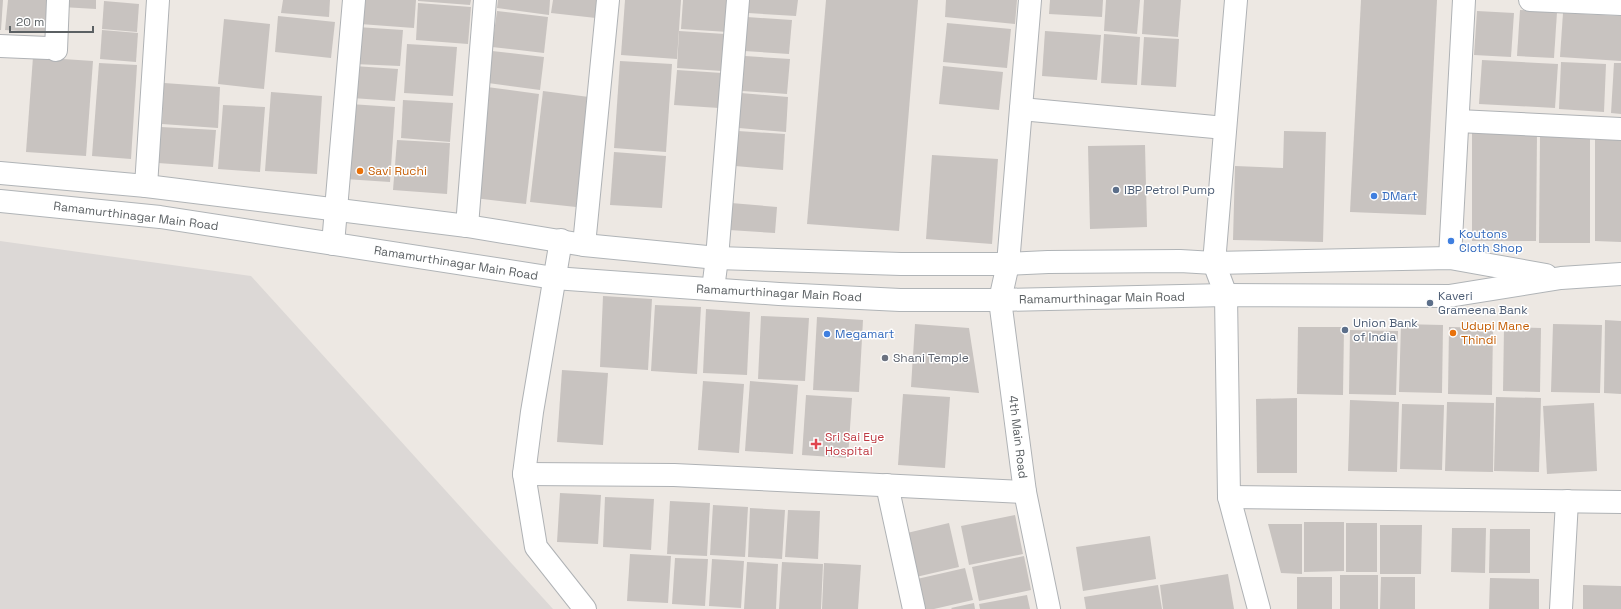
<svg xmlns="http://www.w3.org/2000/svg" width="1621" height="609" font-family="'Space Grotesk',sans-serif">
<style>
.industrial{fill:#dcd8d6}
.building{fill:#c8c3c0}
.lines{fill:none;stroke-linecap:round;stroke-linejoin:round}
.minor-casing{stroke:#afb2b5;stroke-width:24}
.tertiary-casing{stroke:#afb2b5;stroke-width:24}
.secondary-casing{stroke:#b0b4b7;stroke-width:24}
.minor{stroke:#fff;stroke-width:22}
.tertiary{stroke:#fff;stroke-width:22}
.secondary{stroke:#fff;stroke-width:22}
.food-dot{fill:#e8710a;stroke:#fff;stroke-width:1.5}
.service-dot{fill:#5c6f8a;stroke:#fff;stroke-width:1.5}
.shop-dot{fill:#3f7fe0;stroke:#fff;stroke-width:1.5}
.worship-dot{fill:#6b7280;stroke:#fff;stroke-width:1.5}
.health-dot{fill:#e0444e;stroke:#fff;stroke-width:1.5}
.labels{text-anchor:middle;stroke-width:3;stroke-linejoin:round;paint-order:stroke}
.food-label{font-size:12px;fill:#c56008;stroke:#fff;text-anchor:start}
.service-label{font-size:12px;fill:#4e5e75;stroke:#fff;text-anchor:start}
.shop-label{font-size:12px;fill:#366cbe;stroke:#fff;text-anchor:start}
.street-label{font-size:12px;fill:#5b6063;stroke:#fff}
.worship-label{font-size:12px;fill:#5b616d;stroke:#fff;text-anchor:start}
.health-label{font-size:12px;fill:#be3a42;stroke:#fff;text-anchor:start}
</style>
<rect width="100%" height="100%" fill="#ede8e3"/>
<path class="industrial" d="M0,241L251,276L553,609H0Z"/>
<g class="building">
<path d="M0,0H3L1,30H0Z"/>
<path d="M8,0H47L45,33L5,30Z"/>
<path d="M63,0H96V9L62,7Z"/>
<path d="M283,0H330L329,17L281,13Z"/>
<path d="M362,0H416L414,28L360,24Z"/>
<path d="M418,0H471L470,5L418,1Z"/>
<path d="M498,0H550L549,15L497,8Z"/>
<path d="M553,0H598L596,18L551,13Z"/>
<path d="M625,0H681L677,59L621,55Z"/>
<path d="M683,0H730L728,32L681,29Z"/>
<path d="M749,0H798L796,16L748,13Z"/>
<path d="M826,0H918L899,231L807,224Z"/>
<path d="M946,0H1017L1015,24L945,17Z"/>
<path d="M1050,0H1103L1102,17L1049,14Z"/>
<path d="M1106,0H1140L1137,34L1104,31Z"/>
<path d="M1144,0H1181L1178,37L1142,34Z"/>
<path d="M1361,0H1437L1426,215L1350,212Z"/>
<path d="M104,1L139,4L137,32L102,29Z"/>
<path d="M418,3L471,7L468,44L416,40Z"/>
<path d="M1520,10L1557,12L1554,58L1517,56Z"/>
<path d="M497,11L548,17L544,53L492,47Z"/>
<path d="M1477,11L1514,13L1511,57L1474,55Z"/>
<path d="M1563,13L1621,16V61L1560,57Z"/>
<path d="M278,16L335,22L331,58L275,52Z"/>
<path d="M747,17L792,20L789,54L744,51Z"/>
<path d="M224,19L270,24L264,89L218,84Z"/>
<path d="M947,23L1011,29L1007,68L943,62Z"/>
<path d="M357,27L403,30L400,66L354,64Z"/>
<path d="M102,30L138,33L136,62L100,59Z"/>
<path d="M679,31L725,34L722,71L677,68Z"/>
<path d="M1045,31L1101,35L1097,80L1042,76Z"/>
<path d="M1104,34L1140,37L1137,85L1101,83Z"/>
<path d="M1144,37L1179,39L1176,87L1141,85Z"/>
<path d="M407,44L457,47L453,96L404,93Z"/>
<path d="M492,51L544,57L540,90L488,83Z"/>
<path d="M745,56L790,59L787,94L742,91Z"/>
<path d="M33,57L93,61L86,156L26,152Z"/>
<path d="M1482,60L1558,64L1555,108L1479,104Z"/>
<path d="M620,61L672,64L666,152L614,148Z"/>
<path d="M1561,62L1606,64L1604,112L1559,109Z"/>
<path d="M99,63L137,65L131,159L92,156Z"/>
<path d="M1614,63H1621V114L1611,113Z"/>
<path d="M354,66L398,69L395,101L352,98Z"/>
<path d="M943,66L1003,72L999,110L939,104Z"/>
<path d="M677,70L722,73L719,108L674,105Z"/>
<path d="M164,83L220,87L218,128L162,124Z"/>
<path d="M487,87L539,94L526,204L474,198Z"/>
<path d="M543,91L589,97L576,207L530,202Z"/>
<path d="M271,92L322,96L317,174L265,171Z"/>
<path d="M741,93L788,97L786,132L739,128Z"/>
<path d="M403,100L453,103L450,142L401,138Z"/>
<path d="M350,104L395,107L390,182L345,179Z"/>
<path d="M223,105L265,107L260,172L218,169Z"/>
<path d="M161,127L216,130L213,167L158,163Z"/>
<path d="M738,131L785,134L783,170L735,166Z"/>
<path d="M1284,131L1326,132L1323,242L1233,240L1235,166L1283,168Z"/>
<path d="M1472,133H1537L1536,241H1472Z"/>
<path d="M1540,135H1590V243H1539Z"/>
<path d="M1595,139H1621V242L1595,241Z"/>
<path d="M397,140L450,143L447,194L393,190Z"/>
<path d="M1145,145L1147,227L1090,229L1088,146Z"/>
<path d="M614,152L666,156L662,208L610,205Z"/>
<path d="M932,155L998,159L992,244L926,239Z"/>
<path d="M731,203L777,207L775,233L729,230Z"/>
<path d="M603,296L652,299L648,370L600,367Z"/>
<path d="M655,305L701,307L697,374L651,371Z"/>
<path d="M706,309L750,312L747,375L703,373Z"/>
<path d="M761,316L809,318L805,381L758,379Z"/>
<path d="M817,317L863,320L859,392L813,390Z"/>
<path d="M1605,320L1621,321V394L1604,393Z"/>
<path d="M915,324L969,328L979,393L911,387Z"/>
<path d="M1401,324L1443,325L1442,393L1399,392Z"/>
<path d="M1553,324L1602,325L1600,393L1551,392Z"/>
<path d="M1298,327H1344L1343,395L1297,394Z"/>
<path d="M1449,327L1493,328L1492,395L1448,394Z"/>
<path d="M1504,327L1541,328L1540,392L1503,391Z"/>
<path d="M1350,330L1398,331L1396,395L1349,394Z"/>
<path d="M562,370L608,373L603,445L557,442Z"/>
<path d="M703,381L744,384L739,453L698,450Z"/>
<path d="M750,381L798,385L793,454L745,451Z"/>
<path d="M903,394L950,397L945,468L898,465Z"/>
<path d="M806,395L852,398L848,458L802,455Z"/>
<path d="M1496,397L1541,398L1539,472L1494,471Z"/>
<path d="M1297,398V473H1257L1256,399Z"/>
<path d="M1350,400L1399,402L1397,472L1348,471Z"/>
<path d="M1447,402L1494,403L1493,472L1445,471Z"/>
<path d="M1594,403L1597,471L1547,474L1543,406Z"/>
<path d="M1402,404L1444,405L1442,470L1400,469Z"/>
<path d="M560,493L601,495L598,544L557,542Z"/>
<path d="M605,497L654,499L651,550L603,547Z"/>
<path d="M670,501L710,503L707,556L667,554Z"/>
<path d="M713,505L748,507L745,557L710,555Z"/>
<path d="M750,508L785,510L782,559L748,557Z"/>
<path d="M788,510L820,511L818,559L785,557Z"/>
<path d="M1015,515L1023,554L969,565L961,526Z"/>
<path d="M1304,522H1344V571L1304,572Z"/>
<path d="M949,523L959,567L916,577L907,533Z"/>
<rect x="1346" y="523" width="31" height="49"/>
<path d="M1268,524H1302V574L1281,573Z"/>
<path d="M1380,525H1422L1421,574H1380Z"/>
<path d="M1452,528H1486L1485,573L1451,572Z"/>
<path d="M1490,529H1530V573H1489Z"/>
<path d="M1150,536L1156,579L1083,591L1076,547Z"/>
<path d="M630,554L671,556L668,603L627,601Z"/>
<path d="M1024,556L1031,590L979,601L972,567Z"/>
<path d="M675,558L708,559L705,606L672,604Z"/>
<path d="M712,559L744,561L741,608L709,606Z"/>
<path d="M747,562L778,564L776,609H744Z"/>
<path d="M782,562L823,564L821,609H779Z"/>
<path d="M824,563L861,565L858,609H822Z"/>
<path d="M965,568L973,600L934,609H924L917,579Z"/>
<path d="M1228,574L1234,609H1163L1160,585Z"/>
<rect x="1340" y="575" width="38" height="34"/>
<rect x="1297" y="577" width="35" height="32"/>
<path d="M1381,577H1415V609H1380Z"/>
<path d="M1490,578L1539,579V609H1489Z"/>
<path d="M1158,585L1162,609H1086L1084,597Z"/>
<path d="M1583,585L1621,586V609H1583Z"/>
<path d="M1027,595L1030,609H980L979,604Z"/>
<path d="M974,603L975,609H952L951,608Z"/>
</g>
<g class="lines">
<g class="minor-casing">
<g id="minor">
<path d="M1236,0L1214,263L1226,295L1229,497L1259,609"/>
<path d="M1530,0L1621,4"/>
<path d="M0,46L48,48"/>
<path d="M56,50L58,0"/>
<path d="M1021,109L1225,128"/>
<path d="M1458,121L1621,129"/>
<path d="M146,186L158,0"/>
<path d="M467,226L485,0"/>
<path d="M561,240L532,412L524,474L536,547L585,609"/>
<path d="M333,244L354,0"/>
<path d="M584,245L608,0"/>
<path d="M1450,258L1464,0"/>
<path d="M713,289L717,258L738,0"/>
<path d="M1000,300L1025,492L1049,609"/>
<path d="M524,474L674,475L1025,492"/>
<path d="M887,485L914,609"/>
<path d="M1229,497L1621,502"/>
<path d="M1561,609L1567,501"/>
</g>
</g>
<g class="tertiary-casing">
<path id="tertiary" d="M1000,300L1008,264L1030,0"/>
</g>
<g class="secondary-casing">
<g id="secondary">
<path d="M0,173L146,186L467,226L584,245L717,258L901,264H1008L1048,262L1180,261L1214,263L1450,258L1546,275"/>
<path d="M0,201L160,217L554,278L779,294L900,300H1000L1226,295L1449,296L1561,278L1621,274"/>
</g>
</g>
<use href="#minor" class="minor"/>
<use href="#tertiary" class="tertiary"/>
<use href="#secondary" class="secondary"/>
</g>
<g class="food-dot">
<circle cx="360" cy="171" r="4"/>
<circle cx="1453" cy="333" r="4"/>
</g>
<g class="service-dot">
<circle cx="1116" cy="190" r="4"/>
<circle cx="1430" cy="303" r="4"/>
<circle cx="1345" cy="330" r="4"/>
</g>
<g class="shop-dot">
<circle cx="1374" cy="196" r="4"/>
<circle cx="1451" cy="241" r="4"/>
<circle cx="827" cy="334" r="4"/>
</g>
<circle class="worship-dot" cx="885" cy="358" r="4"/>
<path class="health-dot" d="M814 438h4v4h4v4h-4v4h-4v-4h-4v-4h4z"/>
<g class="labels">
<g class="food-label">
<text x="368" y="175">Savi Ruchi</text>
<text x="1461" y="330">Udupi Mane<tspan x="1461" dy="14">Thindi</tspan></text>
</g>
<g class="service-label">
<text x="1124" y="194">IBP Petrol Pump</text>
<text x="1438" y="300">Kaveri<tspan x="1438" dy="14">Grameena Bank</tspan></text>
<text x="1353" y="327">Union Bank<tspan x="1353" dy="14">of India</tspan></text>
</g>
<g class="shop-label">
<text x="1382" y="200">DMart</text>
<text x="1459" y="238">Koutons<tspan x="1459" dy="14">Cloth Shop</tspan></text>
<text x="835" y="338">Megamart</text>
</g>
<g class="street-label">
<text transform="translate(136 216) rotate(7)" y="4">Ramamurthinagar Main Road</text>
<text transform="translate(456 263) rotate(9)" y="4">Ramamurthinagar Main Road</text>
<text transform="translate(779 293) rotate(3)" y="4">Ramamurthinagar Main Road</text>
<text transform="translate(1102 298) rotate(-1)" y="4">Ramamurthinagar Main Road</text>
<text transform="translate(1018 437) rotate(83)" y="4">4th Main Road</text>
</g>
<g class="worship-label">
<text x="893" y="362">Shani Temple</text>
</g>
<g class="health-label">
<text x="825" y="441">Sri Sai Eye<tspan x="825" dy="14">Hospital</tspan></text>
</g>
</g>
<path d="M10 26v6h83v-6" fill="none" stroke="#5b6063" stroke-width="2"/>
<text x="16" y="26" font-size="12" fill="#5b6063" stroke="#ffffff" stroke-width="3" paint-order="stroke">20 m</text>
</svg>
